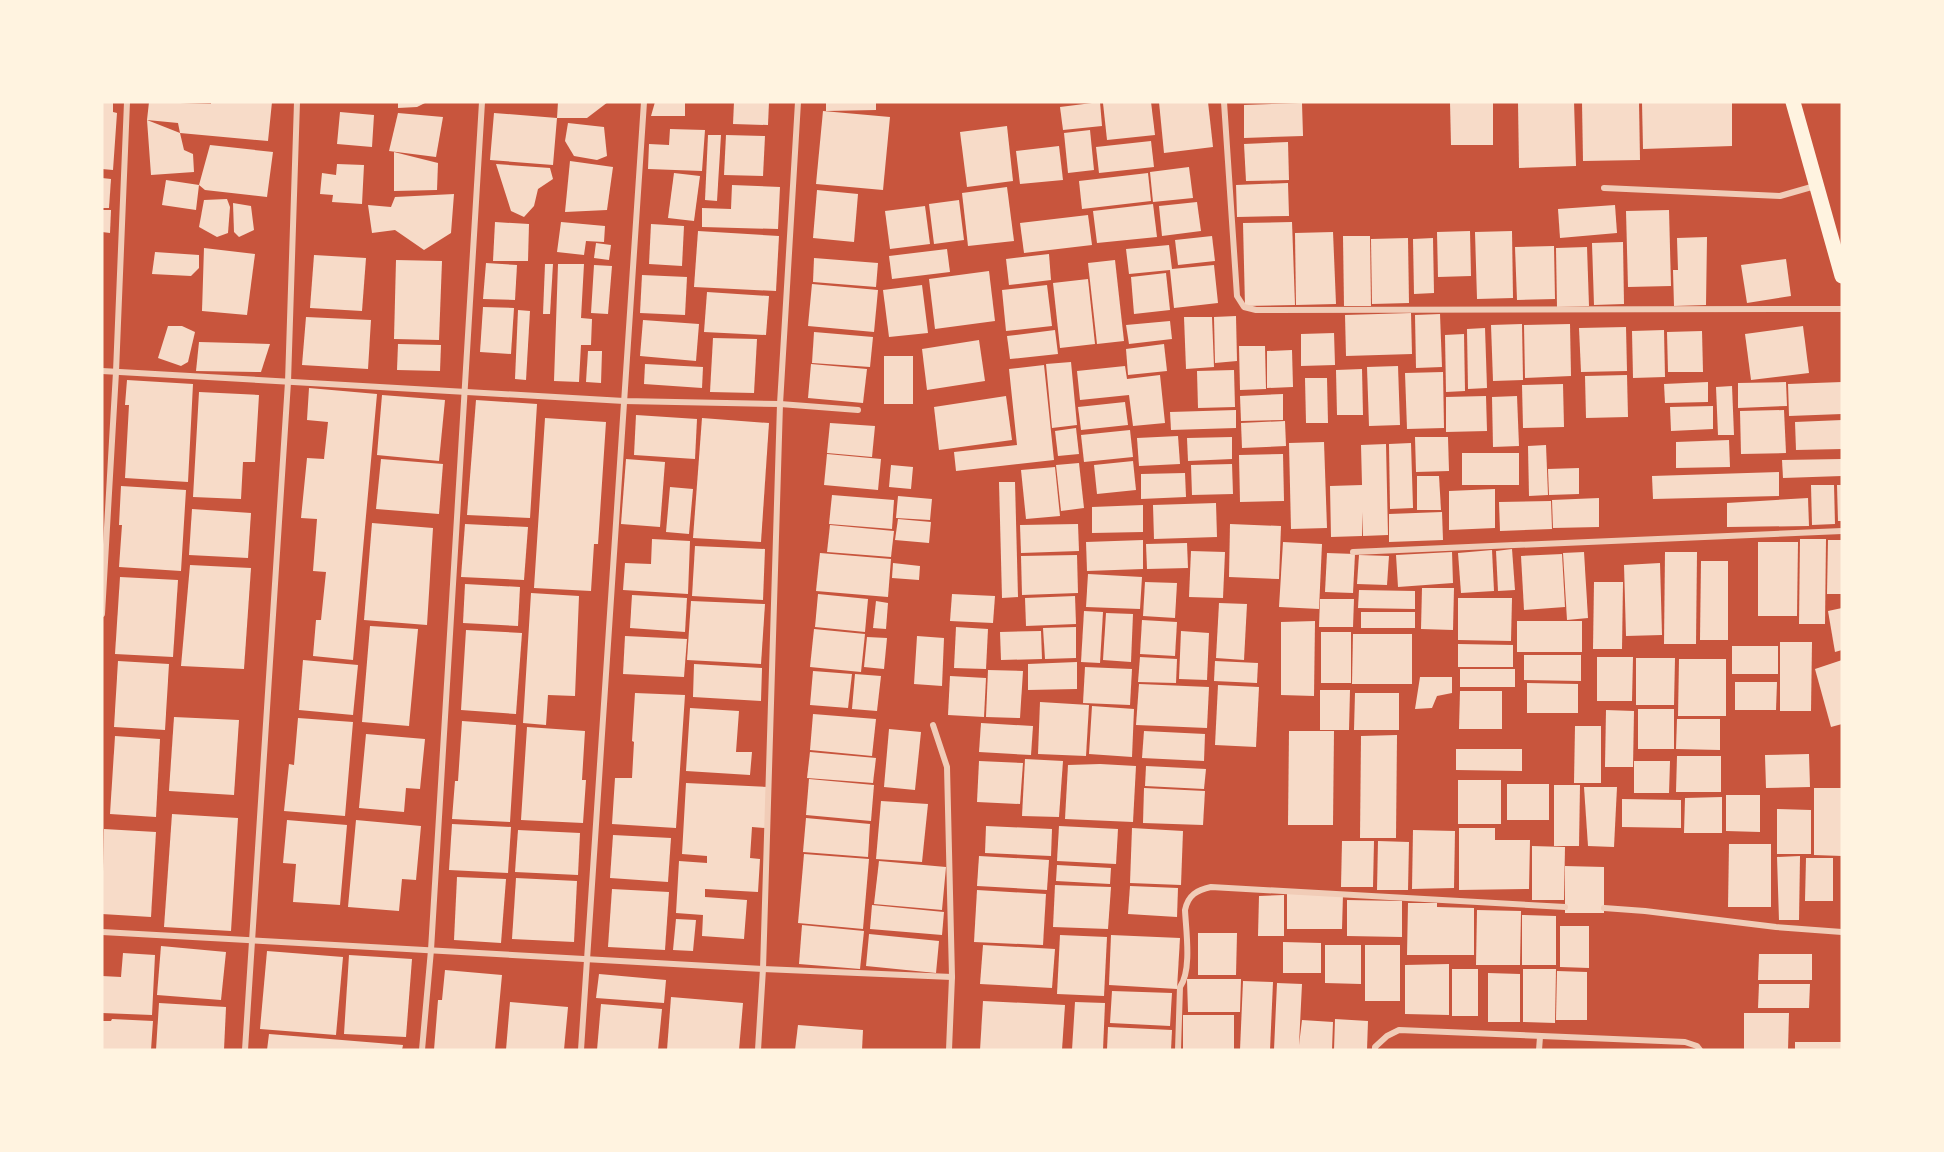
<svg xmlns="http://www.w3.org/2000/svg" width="1944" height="1152" font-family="Ubuntu,sans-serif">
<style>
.building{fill:#f7dbc8}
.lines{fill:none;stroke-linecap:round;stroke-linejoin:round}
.minor{stroke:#f1ccb7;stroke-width:6}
.primary{stroke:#fff3e0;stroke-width:15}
</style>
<rect width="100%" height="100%" fill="#c8553d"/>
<g class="building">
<path d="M102,102H113V112L117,113L113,170L102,169Z"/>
<path d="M149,102L211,104V102H272L268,141L180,133L178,123L147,120Z"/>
<path d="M398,102H427L417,107L398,108Z"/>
<path d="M558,102H608L587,118H557L553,165L490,160L494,113L557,118Z"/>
<path d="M655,102H685V116H651Z"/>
<path d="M734,102H769L768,125L733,124Z"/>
<path d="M826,102H876V110L826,111Z"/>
<path d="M1100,102L1102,126L1063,130L1060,107Z"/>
<path d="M1112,102H1151L1155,135L1107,140L1103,103Z"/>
<path d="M1159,102H1208L1213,147L1164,153Z"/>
<path d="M1450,102H1493V145H1451Z"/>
<path d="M1518,102H1574L1576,166L1519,168Z"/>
<path d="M1582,102H1639L1640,160L1583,161Z"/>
<path d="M1642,102H1732V146L1643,149Z"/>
<path d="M1302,103L1303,136L1244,138V105Z"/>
<path d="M823,111L890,117L883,190L816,184Z"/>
<path d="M340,112L374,115L372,147L337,144Z"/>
<path d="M398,113L443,117L436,157L389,151Z"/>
<path d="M147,120L180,133L184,150L193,154L194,172L151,175Z"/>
<path d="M568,123L604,127L607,156L597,160L574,156L565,141Z"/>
<path d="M1007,126L1013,181L967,187L960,132Z"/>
<path d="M670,129L705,130L702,171L648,169L649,144L669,145Z"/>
<path d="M1090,130L1094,170L1068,173L1064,133Z"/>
<path d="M708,135H721L717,201L705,200Z"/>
<path d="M726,135L765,136L763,176L724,175Z"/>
<path d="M1151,141L1154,167L1099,173L1096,147Z"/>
<path d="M1288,142L1289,180L1246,181L1244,144Z"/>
<path d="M210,145L273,152L267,197L205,190L199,185L196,210L162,205L166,180L199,185Z"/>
<path d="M1059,146L1063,180L1020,184L1016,151Z"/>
<path d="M394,152L438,163L437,190L394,191Z"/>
<path d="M570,161L613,167L607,210L565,212Z"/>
<path d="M337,164L364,165L362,204L332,202L333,195L320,194L322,173L336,175Z"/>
<path d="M496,164L550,168L553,179L538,189L534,206L524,217L511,211Z"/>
<path d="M1189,167L1193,198L1153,202L1150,172Z"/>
<path d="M674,173L700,176L694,221L668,218Z"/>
<path d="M1148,173L1151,201L1082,209L1079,181Z"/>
<path d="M102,178L111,179L109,208H102Z"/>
<path d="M1288,183L1289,216L1237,217L1236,185Z"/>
<path d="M732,185L780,187L778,229L702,227V208L731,209Z"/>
<path d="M1007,187L1014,241L968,246L962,193Z"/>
<path d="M817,190L858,194L854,242L813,238Z"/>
<path d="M454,194L451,233L424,250L395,230L372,233L368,205L391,207L395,197Z"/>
<path d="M227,199L230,207L228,233L217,237L199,227L204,200Z"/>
<path d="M959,200L964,240L934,244L929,204Z"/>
<path d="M1197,202L1201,231L1162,236L1159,206Z"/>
<path d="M233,203L251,206L254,230L239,237L234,232Z"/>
<path d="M1153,204L1157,237L1097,243L1093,211Z"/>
<path d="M1615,205L1617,233L1560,238L1558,209Z"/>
<path d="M925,206L930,244L890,249L885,211Z"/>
<path d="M102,210H111L110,233L102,232Z"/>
<path d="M1669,210L1671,286L1628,287L1626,211Z"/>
<path d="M1088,215L1092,245L1024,253L1020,223Z"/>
<path d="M495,222L529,224L528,261H493Z"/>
<path d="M561,222L605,226L604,242L586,241L584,255L557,252Z"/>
<path d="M1292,222L1295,305L1245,306L1243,223Z"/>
<path d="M651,224L684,226L682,266L649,264Z"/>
<path d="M698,231L779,236L776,291L694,287Z"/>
<path d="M1470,231L1471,276L1438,277L1437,232Z"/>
<path d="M1512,231L1513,298L1477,299L1475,232Z"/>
<path d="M1333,232L1336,304L1296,305L1295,233Z"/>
<path d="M1212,236L1215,261L1178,265L1175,240Z"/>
<path d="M1343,236H1370L1371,306H1344Z"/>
<path d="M1707,237L1706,305L1674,306L1673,270H1678L1677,238Z"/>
<path d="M1408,238L1409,303L1372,304L1371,239Z"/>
<path d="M1433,238L1434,293L1414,294L1413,239Z"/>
<path d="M1623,242L1624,304L1594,305L1592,243Z"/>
<path d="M596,243L611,245L609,260L594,258Z"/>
<path d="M1169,245L1172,269L1214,265L1218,303L1174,308L1170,270L1129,274L1126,249Z"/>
<path d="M1554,246L1555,299L1517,300L1515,247Z"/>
<path d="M1587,247L1589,306L1557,307L1556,248Z"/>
<path d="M204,248L255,254L247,315L202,311Z"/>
<path d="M947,249L950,272L892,279L889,256Z"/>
<path d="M155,252L199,255V268L191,276L152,274Z"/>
<path d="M1049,254L1051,280L1009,285L1006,259Z"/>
<path d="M314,255L366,258L362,311L310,308Z"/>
<path d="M814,258L878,263L876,287L813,282Z"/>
<path d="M1786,259L1791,296L1747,303L1741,265Z"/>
<path d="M396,260L442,261L439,340L394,339Z"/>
<path d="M1115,260L1124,341L1097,344L1088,263Z"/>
<path d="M486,263L517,265L515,300L483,299Z"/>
<path d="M545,264H553L550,314H543Z"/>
<path d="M558,264H584L581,318L592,319L591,345H581L579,382L554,381Z"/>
<path d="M594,265L612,266L608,314L591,313Z"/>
<path d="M989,271L995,321L935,329L929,279Z"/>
<path d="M1166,273L1170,310L1134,314L1131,277Z"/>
<path d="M642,275L687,277L685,315L640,313Z"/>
<path d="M1088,279L1095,344L1060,348L1053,283Z"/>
<path d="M812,284L878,290L874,332L808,326Z"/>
<path d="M922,285L928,333L889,337L883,290Z"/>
<path d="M1047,285L1052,326L1006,331L1002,290Z"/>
<path d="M707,292L769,296L766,335L704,332Z"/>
<path d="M483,307L514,308L511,354L480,352Z"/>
<path d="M518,310L530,311L526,380L515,379Z"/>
<path d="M1411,313L1412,354L1346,356L1345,315Z"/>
<path d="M1440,314L1442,367L1416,368L1415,315Z"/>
<path d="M1236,316L1237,361L1215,363L1214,317Z"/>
<path d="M306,317L371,320L368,369L302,365Z"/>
<path d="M1184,317H1212L1214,367L1186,369Z"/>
<path d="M643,320L699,324L696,361L640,356Z"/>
<path d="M1170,321L1172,339L1129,344L1126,325Z"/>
<path d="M1522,324L1523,380L1493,381L1491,325Z"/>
<path d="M1570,324L1571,376L1525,378L1524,325Z"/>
<path d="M168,326H182L195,332L188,362L181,366L158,358Z"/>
<path d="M1803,326L1809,373L1751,380L1745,334Z"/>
<path d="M1626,327L1627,371L1581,372L1579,328Z"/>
<path d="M1485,328L1487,388L1468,389L1467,329Z"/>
<path d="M1055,330L1058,354L1010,359L1007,336Z"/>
<path d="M1664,330L1665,377L1633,378L1632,331Z"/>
<path d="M1702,331L1703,372H1668L1667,332Z"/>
<path d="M814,332L873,337L870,367L812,363Z"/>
<path d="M1334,333L1335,365L1301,366V334Z"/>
<path d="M1464,334L1465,391L1446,392L1445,335Z"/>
<path d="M713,338L757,339L754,393L710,392Z"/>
<path d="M979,340L985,381L927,390L922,349Z"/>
<path d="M199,342L270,344L261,372L196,371Z"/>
<path d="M398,344L441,345L440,371L397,370Z"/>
<path d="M1164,344L1167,371L1128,375L1126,349Z"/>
<path d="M1239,346H1265L1266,389L1240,390Z"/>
<path d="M1292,350L1293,387L1267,388V351Z"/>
<path d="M588,351H602L601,383L586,382Z"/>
<rect x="884" y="356" width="29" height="48"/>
<path d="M1071,362L1077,425L1052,428L1046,364Z"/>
<path d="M645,364L703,367L702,388L644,384Z"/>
<path d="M811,364L867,369L863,403L808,398Z"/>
<path d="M1044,365L1054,460L956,471L954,452L1017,445L1009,369Z"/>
<path d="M1125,366L1127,379L1160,375L1165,423L1133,426L1129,395L1080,400L1077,371Z"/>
<path d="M1398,366L1400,425L1369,426L1367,367Z"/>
<path d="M1362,369L1363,415H1337L1336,370Z"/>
<path d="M1234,370L1235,407L1198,408L1197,371Z"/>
<path d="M1443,372L1444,428L1407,429L1405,373Z"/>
<path d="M1627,375L1628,417L1586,418L1585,376Z"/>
<path d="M1305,378H1327L1328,423H1306Z"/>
<path d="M127,380L193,384L188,482L125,478L129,405H125Z"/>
<path d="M1708,382V402L1665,403L1664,384Z"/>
<path d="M1786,382L1787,406L1738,408V383Z"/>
<path d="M1842,382V414L1789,416L1788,384Z"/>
<path d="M1563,384L1564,427L1523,428L1522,385Z"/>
<path d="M1732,386L1734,435H1718L1716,387Z"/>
<path d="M309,388L377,394L353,660L313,656L316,620H321L326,572L313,571L317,519L301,518L307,458L324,459L328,422L307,420Z"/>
<path d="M199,392L259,395L255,462H243L241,499L193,497Z"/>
<path d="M1283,394V420L1241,421L1240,396Z"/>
<path d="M382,395L445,400L439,461L377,455Z"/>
<path d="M1006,396L1012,440L939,450L934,407Z"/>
<path d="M1486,396L1487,431L1446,432V397Z"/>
<path d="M1517,396L1519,446L1493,447L1492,397Z"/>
<path d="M476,400L537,404L530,518L467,515Z"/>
<path d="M1125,402L1128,425L1081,430L1078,407Z"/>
<path d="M1713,406V429L1671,431L1670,407Z"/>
<path d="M1236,410V428L1171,430L1170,412Z"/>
<path d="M1784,410L1786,453L1741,454L1740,411Z"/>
<path d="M636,415L697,419L695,459L634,455Z"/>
<path d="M545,418L606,422L598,544H594L591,591L534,588Z"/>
<path d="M702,418L769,423L761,542L693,538Z"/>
<path d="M1842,420V449L1796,450L1795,422Z"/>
<path d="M1285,421L1286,446L1242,448L1241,423Z"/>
<path d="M830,423L875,426L872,457L827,453Z"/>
<path d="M1076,428L1079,454L1058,456L1055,431Z"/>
<path d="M1130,430L1133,457L1084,462L1081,435Z"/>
<path d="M1178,436L1180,464L1139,466L1137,438Z"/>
<path d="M1232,437V459L1188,461L1187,438Z"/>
<path d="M1415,437H1448L1449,471L1416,472Z"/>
<path d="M1729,440L1730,467L1676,468V442Z"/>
<path d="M1324,442L1327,528L1291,529L1289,443Z"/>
<path d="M1411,443L1413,508L1390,509L1389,444Z"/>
<path d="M1386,444L1388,535L1363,536L1362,512V536L1331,537L1330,486L1362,485L1361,445Z"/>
<path d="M1546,445L1548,495L1529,496L1528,446Z"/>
<rect x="1462" y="453" width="57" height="32"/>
<path d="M827,454L881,459L878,490L824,485Z"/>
<path d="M1283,454L1284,501L1240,502L1239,455Z"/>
<path d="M381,459L443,464L439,514L376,509Z"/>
<path d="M626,459L665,462L660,527L621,524Z"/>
<path d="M1842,459V476L1783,478L1782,460Z"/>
<path d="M1133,461L1136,490L1097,494L1094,465Z"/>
<path d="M1079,463L1084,508L1061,511L1056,465Z"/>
<path d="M1232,464L1233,494L1192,495L1191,465Z"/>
<path d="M891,465L913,467L911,489L889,487Z"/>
<path d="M1055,467L1060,516L1026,519L1021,470Z"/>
<path d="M1579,468V494L1549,495L1548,469Z"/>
<path d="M1779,472V496L1653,499L1652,476Z"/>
<path d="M1185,473L1186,497L1141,499V474Z"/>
<path d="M1417,476H1439L1441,510H1417Z"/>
<path d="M999,482H1015L1018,597L1002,598Z"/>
<path d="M1811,485H1834L1835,524L1812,525Z"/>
<path d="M1837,485H1842V521H1838Z"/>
<path d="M121,486L186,490L181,571L119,567L122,525H119Z"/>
<path d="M670,487L693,489L689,534L666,532Z"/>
<path d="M1495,489V528L1449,530V491Z"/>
<path d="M832,495L894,500L892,529L829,524Z"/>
<path d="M898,496L932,499L930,520L896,518Z"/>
<path d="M1599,498V527L1553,528L1552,500Z"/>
<path d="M1808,498L1809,526L1727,527V503Z"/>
<path d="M1551,501L1552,529L1500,531L1499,502Z"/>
<path d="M1216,503L1217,537L1154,539L1153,505Z"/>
<path d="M1143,505V532L1092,533V507Z"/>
<path d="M192,509L251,513L248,558L189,555Z"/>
<path d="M1442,512L1443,540L1389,542V514Z"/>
<path d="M898,519L931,522L929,543L895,540Z"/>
<path d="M372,523L433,528L427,625L364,620Z"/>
<path d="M465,524L528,527L524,580L461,577Z"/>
<path d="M1078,524L1079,551L1021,553L1020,525Z"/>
<path d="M1230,524L1281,526L1279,579L1229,577Z"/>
<path d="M830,525L894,531L891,557L827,552Z"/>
<path d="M652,539L690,541L688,594L623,590L625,563L651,564Z"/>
<path d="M1800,539H1826L1825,624H1799Z"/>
<path d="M1143,540V569L1087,571L1086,542Z"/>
<path d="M1828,540H1842V594H1827Z"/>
<path d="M1283,542L1322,544L1319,609L1279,607Z"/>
<path d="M1758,542H1798L1797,616H1758Z"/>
<path d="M1187,543L1188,568L1147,569L1146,544Z"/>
<path d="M695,546L765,549L763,600L692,596Z"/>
<path d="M1512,549L1515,590L1498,591L1496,551Z"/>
<path d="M1492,550L1494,591L1461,593L1458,553Z"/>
<path d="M1191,551L1225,552L1223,598L1189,597Z"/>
<path d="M1452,552L1453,583L1398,587L1396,555Z"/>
<path d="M1584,552L1588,618L1567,620L1563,553Z"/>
<path d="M1665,552H1697L1696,644H1664Z"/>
<path d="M820,553L891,559L888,597L816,591Z"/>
<path d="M1327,553L1355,554L1353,593L1325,592Z"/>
<path d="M1562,554L1565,607L1524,610L1521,556Z"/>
<path d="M1077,555L1078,593L1022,595L1021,556Z"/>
<path d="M1359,555L1389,556L1387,585L1357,584Z"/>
<path d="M1701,561H1728V640H1700Z"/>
<path d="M893,563L920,566L919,580L892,578Z"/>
<path d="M1660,563L1662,635L1626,636L1624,565Z"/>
<path d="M190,565L251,568L244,669L181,666Z"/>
<path d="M1088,574L1142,577L1140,609L1086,607Z"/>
<path d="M120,577L178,580L173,657L115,654Z"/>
<path d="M1145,582L1177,583L1175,618L1143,616Z"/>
<path d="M1594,582H1623L1622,649H1593Z"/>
<path d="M465,584L520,587L518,626L463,623Z"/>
<path d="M1422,588H1454L1453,630L1421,629Z"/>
<path d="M1359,590L1415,591V609L1358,608Z"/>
<path d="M531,593L579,596L575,696L548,695L546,725L523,723Z"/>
<path d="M818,594L868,599L865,632L815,627Z"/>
<path d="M952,594L995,596L993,623L950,621Z"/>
<path d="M632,595L687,598L685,632L630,628Z"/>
<path d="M1075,596L1076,624L1026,626L1025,598Z"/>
<path d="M1458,598H1512L1511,641L1458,640Z"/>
<path d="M1320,599H1354L1353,627H1319Z"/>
<path d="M691,601L765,604L761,664L687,660Z"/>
<path d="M876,601L888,603L886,629L873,628Z"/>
<path d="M1219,603L1247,604L1244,660L1216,658Z"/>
<path d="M1842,608V650L1835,652L1828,611Z"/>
<path d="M1084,611L1103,612L1100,663L1081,662Z"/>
<rect x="1361" y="612" width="54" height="16"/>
<path d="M1106,613L1133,614L1131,662L1103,660Z"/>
<path d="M1142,620L1177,622L1175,656L1140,654Z"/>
<path d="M1315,621L1314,696L1281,695V622Z"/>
<rect x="1517" y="621" width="65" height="31"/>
<path d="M370,626L418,629L409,726L362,722Z"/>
<path d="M956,627L988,629L986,669L954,668Z"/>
<path d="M1076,627V658L1045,659L1043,628Z"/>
<path d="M814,629L865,634L861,672L810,667Z"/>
<path d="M466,630L522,633L516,714L461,710Z"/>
<path d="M1041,631L1042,659L1001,660L1000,632Z"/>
<path d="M1181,631L1209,633L1207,680L1179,679Z"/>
<rect x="1321" y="632" width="30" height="51"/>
<path d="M1353,634H1412V684H1352Z"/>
<path d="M625,636L687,639L684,677L623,674Z"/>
<path d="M917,636L944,638L942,686L914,684Z"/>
<path d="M867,637L887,638L884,669L864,667Z"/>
<path d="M1780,642H1812L1811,711H1780Z"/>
<path d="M1458,644L1513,645V667H1458Z"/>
<rect x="1732" y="646" width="46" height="28"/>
<path d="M1524,655H1581V681L1524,680Z"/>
<path d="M1140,657L1177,659L1176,683L1138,682Z"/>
<path d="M1597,657H1633L1632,701H1597Z"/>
<path d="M1636,658H1675L1674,705H1636Z"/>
<path d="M1679,659H1726V716H1678Z"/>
<path d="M303,660L358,665L353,715L299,710Z"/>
<path d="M1842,660V724L1831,727L1815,669Z"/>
<path d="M118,661L169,664L165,730L114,727Z"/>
<path d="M1215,661L1258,663L1257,683L1214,681Z"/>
<path d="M1077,662V689L1028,690V664Z"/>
<path d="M694,664L762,668L761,701L693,697Z"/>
<path d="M1085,667L1132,669L1130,705L1083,703Z"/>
<rect x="1460" y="669" width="55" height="18"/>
<path d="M988,670L1023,671L1020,718L986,717Z"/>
<path d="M813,671L852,674L848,708L810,705Z"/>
<path d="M855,674L881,676L877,711L852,709Z"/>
<path d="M950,676L986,678L984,717L948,715Z"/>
<path d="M1420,677H1452V693L1437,696L1432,708L1415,709Z"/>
<path d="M1735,682H1777L1776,710H1735Z"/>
<path d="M1527,683L1578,684V713H1527Z"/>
<path d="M1139,684L1209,687L1207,728L1136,725Z"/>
<path d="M1218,685L1259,687L1256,747L1215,745Z"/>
<path d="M1320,690H1350L1349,730H1320Z"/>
<path d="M1460,691H1502V729H1459Z"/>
<path d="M635,693L685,695L676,828L612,824L615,778H632L634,742L632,741Z"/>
<path d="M1355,693H1399V730H1354Z"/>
<path d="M1040,702L1089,705L1086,756L1038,754Z"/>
<path d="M1092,706L1134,709L1132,757L1089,754Z"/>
<path d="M690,708L739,711L736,752H752L750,775L686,771Z"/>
<rect x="1638" y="709" width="36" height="40"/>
<path d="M1606,710L1634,711L1633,767H1605Z"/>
<path d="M813,714L876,719L872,756L810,750Z"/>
<path d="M174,717L239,720L234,795L169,791Z"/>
<path d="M298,718L353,722L345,816L284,811L289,764L294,765Z"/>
<path d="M1677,719H1720V750L1676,749Z"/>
<path d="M462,721L516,725L510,822L452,819L455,781H458Z"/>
<path d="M981,723L1033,726L1031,755L979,752Z"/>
<path d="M1575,726H1601V783H1574Z"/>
<path d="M527,727L585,731L582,780H586L583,823L521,820Z"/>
<path d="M889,729L921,732L915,790L884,787Z"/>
<path d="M1144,731L1205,734L1204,761L1142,758Z"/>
<path d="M1289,731H1334L1333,825H1288Z"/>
<path d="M366,734L425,739L420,789L406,788L404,812L359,808Z"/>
<path d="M1397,735L1396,838H1360L1361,736Z"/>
<path d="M115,736L160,739L156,817L110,814Z"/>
<path d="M1456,749H1522V771L1456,770Z"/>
<path d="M810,752L876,758L873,783L807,778Z"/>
<path d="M1809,754L1810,787L1766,788L1765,755Z"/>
<path d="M1677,756H1721V792H1676Z"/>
<path d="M1025,759L1063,761L1059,817L1022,816Z"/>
<path d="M979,761L1023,763L1020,804L977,802Z"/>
<path d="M1634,761H1670L1669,793H1634Z"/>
<path d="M1100,764L1136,766L1133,822L1065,819L1068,765Z"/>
<path d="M1146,766L1206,769L1204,789L1145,786Z"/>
<path d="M809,779L874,785L871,821L806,815Z"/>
<rect x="1458" y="780" width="43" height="44"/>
<path d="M686,783L768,787L765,828L752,827L750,858L760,859L758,892L705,889V897L747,900L744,939L702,936L703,915L676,913L679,861L707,863V856L682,854Z"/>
<rect x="1507" y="784" width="42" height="36"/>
<path d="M1554,785H1580L1579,846H1554Z"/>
<path d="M1584,787H1617L1614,847L1588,846Z"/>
<path d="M1144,788L1205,791L1203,825L1143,823Z"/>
<path d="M1814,788H1842V856L1814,855Z"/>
<path d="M1726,795H1760V832L1726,831Z"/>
<path d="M1722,797V833H1684L1685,798Z"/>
<path d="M1622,799L1681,800V828L1622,827Z"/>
<path d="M881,801L928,804L922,862L876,859Z"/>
<path d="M1777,809L1811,810V854H1777Z"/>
<path d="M172,814L238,818L231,931L164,927Z"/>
<path d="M806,818L870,824L868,857L803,852Z"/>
<path d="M287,820L347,825L340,905L293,902L296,864L283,863Z"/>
<path d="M356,820L421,826L416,880L402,879L399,911L348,907Z"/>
<path d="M452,824L511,827L508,873L449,870Z"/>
<path d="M986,826L1052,829L1051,856L985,853Z"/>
<path d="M1059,826L1118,829L1116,864L1057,861Z"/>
<path d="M1132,828L1183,831L1181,885L1130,883Z"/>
<path d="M1459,828H1495V840H1530L1529,889L1459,890Z"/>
<path d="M104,829L156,832L151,917L102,914Z"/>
<path d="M518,830L580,833L578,875L515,872Z"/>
<path d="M1413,830L1455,831L1454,888L1412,889Z"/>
<path d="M613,835L671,838L668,882L610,878Z"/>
<path d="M1342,841H1374L1373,887H1341Z"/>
<path d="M1378,841L1409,842L1408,890H1377Z"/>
<path d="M1729,844H1771V907H1728Z"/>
<path d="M1532,846L1565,847L1564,900H1532Z"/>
<path d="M804,854L869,859L863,929L798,923Z"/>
<path d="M979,856L1049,860L1047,890L977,886Z"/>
<path d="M1800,856L1799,920H1779L1777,857Z"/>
<path d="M1806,858H1833V901H1805Z"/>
<path d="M879,861L946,867L942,910L874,904Z"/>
<path d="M1057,865L1111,868L1110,884L1056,881Z"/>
<path d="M1565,866L1604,867V913H1565Z"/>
<path d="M457,877L506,879L501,943L454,940Z"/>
<path d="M516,878L577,881L574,942L512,939Z"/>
<path d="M1055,885L1111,887L1108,929L1053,927Z"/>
<path d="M1130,886L1178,888L1177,917L1128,914Z"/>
<path d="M612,889L669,892L665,950L608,947Z"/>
<path d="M977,890L1046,894L1043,945L974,942Z"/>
<path d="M1287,894H1343L1342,929H1287Z"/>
<path d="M1284,895V936H1258L1259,896Z"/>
<path d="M1347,900L1402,901V937L1347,936Z"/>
<path d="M1408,903H1437V907L1474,908V955H1407Z"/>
<path d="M872,905L944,912L942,935L870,929Z"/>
<path d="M1477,910L1521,911L1520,965H1476Z"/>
<path d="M1522,915L1556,916V965H1522Z"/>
<path d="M676,919L696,920L693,951L673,950Z"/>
<path d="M802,925L864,931L860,969L799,964Z"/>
<path d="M1560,926H1589V968L1560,967Z"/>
<path d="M1198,933H1237L1236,975H1198Z"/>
<path d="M869,934L939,941L936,973L866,966Z"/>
<path d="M1060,935L1107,937L1104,996L1057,994Z"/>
<path d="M1111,935L1180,938L1177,989L1109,985Z"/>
<path d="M1283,942L1321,943V973H1283Z"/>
<path d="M983,945L1055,949L1052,988L980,984Z"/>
<path d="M1325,945H1361V984L1325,983Z"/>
<rect x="1365" y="945" width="35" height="56"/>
<path d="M161,946L226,952L221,1000L157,995Z"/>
<path d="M267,951L343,957L336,1035L260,1029Z"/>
<path d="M123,953L155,955L152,1015L102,1013V976L121,977Z"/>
<path d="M1759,954H1812V980H1758Z"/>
<path d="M349,955L412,959L406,1037L344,1034Z"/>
<path d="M1449,964V1015L1405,1014V965Z"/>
<rect x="1452" y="969" width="26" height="47"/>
<path d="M1523,969H1556L1555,1023L1523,1022Z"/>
<path d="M445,970L502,975L495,1050H434L438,1000H442Z"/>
<path d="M1557,971L1587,972V1020H1556Z"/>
<path d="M1488,973L1520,974V1022H1488Z"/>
<path d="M599,974L666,980L664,1003L596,998Z"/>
<path d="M1187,979H1241L1240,1012H1188Z"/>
<path d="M1243,981L1273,982L1270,1050H1240Z"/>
<path d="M1277,983L1302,984L1299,1045L1302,1020L1333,1022L1332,1050H1274Z"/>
<path d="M1759,984H1810L1809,1008H1758Z"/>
<path d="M1112,991L1172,993L1170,1026L1110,1023Z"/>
<path d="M671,997L743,1003L739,1050H667Z"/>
<path d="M983,1001L1065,1005L1062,1050H980Z"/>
<path d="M510,1002L568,1007L564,1050H506Z"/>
<path d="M1075,1002L1105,1003L1103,1050H1072Z"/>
<path d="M159,1003L226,1007L224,1050H156Z"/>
<path d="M601,1004L662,1009L658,1050H597Z"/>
<path d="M1744,1013H1789L1788,1050H1744Z"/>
<path d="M1183,1015H1234V1050L1183,1049Z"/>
<path d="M112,1019L153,1021L151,1050H102V1021H111Z"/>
<path d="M1335,1019L1368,1021L1367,1050H1334Z"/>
<path d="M798,1025L863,1030L862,1050H795Z"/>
<path d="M1108,1027L1172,1030L1171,1050H1107Z"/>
<path d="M269,1034L403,1045L402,1050H267Z"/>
<rect x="1795" y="1042" width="47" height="8"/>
</g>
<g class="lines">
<g class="minor">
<path d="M1224,102L1237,296L1244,307L1256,310L1842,309"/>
<path d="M1604,188L1780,196L1815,186"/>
<path d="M102,371L624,401L780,404L858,410"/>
<path d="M1353,552L1842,531"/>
<path d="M102,614L116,372L127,102"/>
<path d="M933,725L947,767L952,977L949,1050"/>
<path d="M1604,908L1645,911L1776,927L1842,932"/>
<path d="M102,932L763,969L952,977"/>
<path d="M245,1050L288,382L297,102"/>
<path d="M422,1050L431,950L482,102"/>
<path d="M581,1050L644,102"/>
<path d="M758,1050L763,969L780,404L798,102"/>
<path d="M1178,1050L1180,987C1192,970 1186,931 1185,910C1188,895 1197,890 1211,887L1565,907"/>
<path d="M1375,1050V1047L1387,1036L1399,1030L1685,1042L1697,1046L1700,1050"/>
<path d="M1539,1050L1540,1037"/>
</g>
<path class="primary" d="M1793,102L1842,276"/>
</g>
<rect width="1944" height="1152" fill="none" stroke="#fff3e0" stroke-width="207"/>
</svg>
